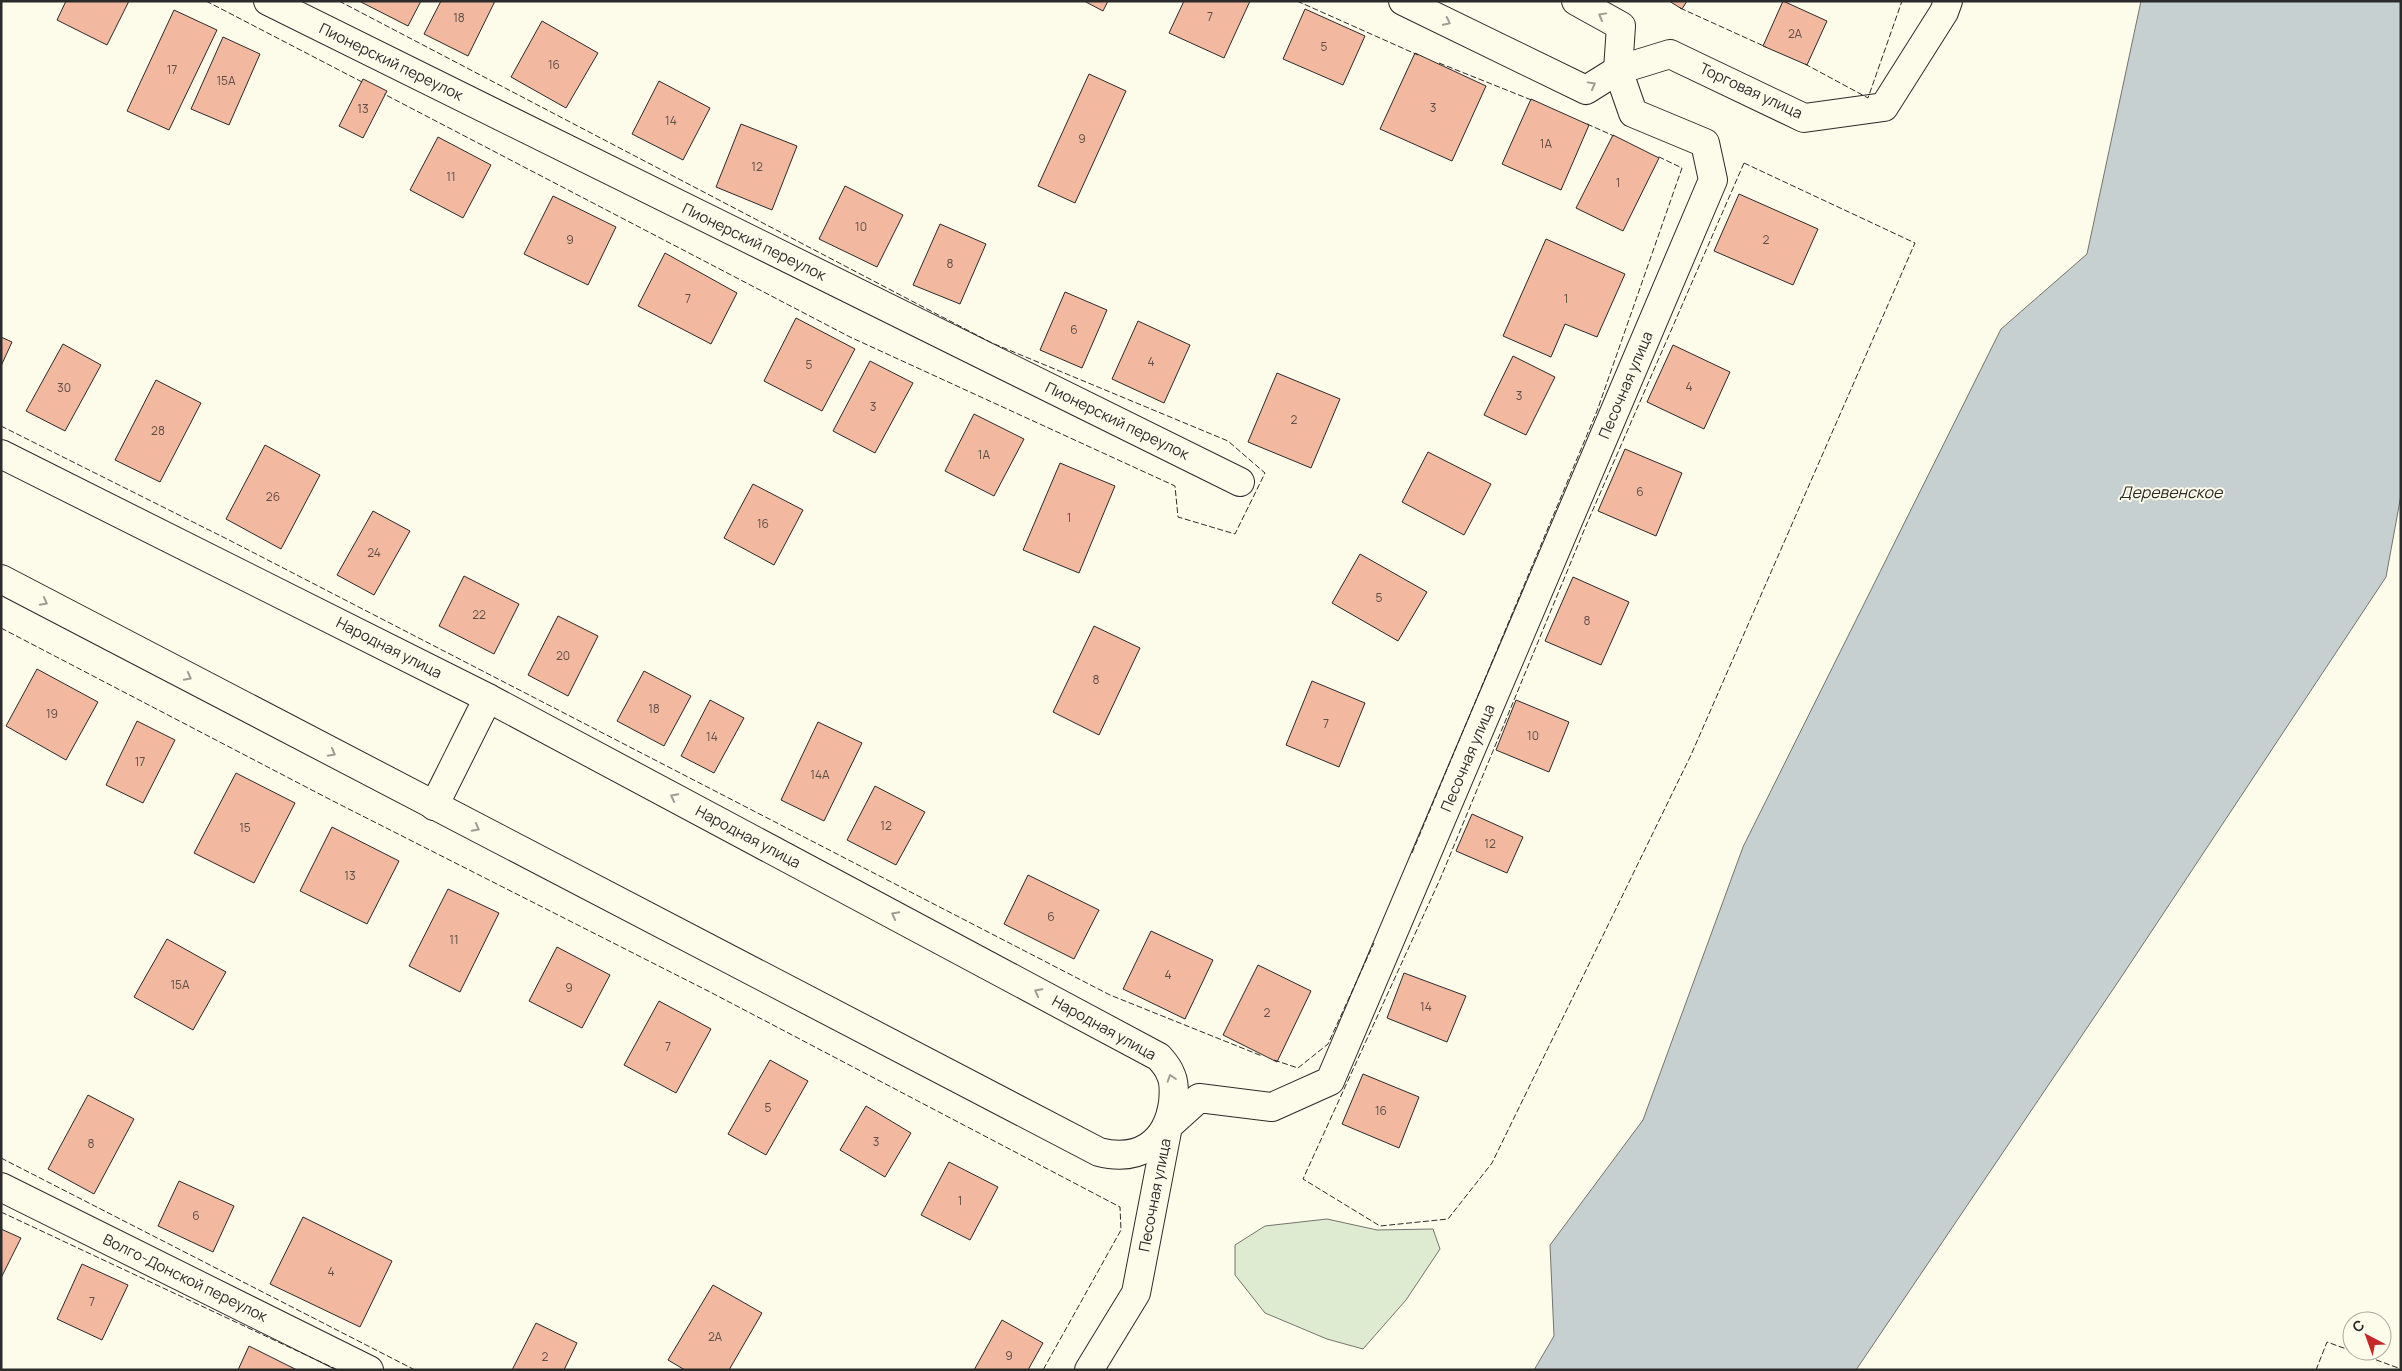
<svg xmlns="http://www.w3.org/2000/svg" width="2402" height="1371" font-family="Manrope,sans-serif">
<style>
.green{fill:#deebd1;stroke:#74746e}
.water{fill:#c7d0d0;stroke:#74746e}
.building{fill:#f2b8a0;stroke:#2b2b2b}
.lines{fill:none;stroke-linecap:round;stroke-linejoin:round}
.minor-casing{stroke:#2b2b2b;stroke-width:30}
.minor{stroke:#fdfbea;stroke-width:28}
.fence{stroke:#2b2b2b;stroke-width:1;stroke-dasharray:6 2.5;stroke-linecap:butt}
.oneway{stroke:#9e9d94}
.labels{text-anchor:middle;stroke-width:4;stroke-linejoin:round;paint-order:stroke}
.number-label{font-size:12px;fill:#5d4e48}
.street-label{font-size:15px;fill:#2b2b2b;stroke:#fdfbea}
.water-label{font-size:16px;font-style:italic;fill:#2b2b2b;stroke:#fdfbea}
</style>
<rect width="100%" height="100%" fill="#fdfbea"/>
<path class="green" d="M1327,1219L1377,1230L1433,1229L1440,1249L1406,1300L1363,1349L1327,1339L1265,1313L1235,1275V1245L1265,1226Z"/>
<path class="water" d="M2141,1H2401V495L2386,577L2118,982L1856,1370H1534L1554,1336L1550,1245L1643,1120L1743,847L2001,329L2087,254Z"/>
<g class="building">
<path d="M66,1H129L107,45L57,20Z"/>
<path d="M359,1H421L408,26Z"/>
<path d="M441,1H495L468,56L424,34Z"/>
<path d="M1084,1H1108L1103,11Z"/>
<path d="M1184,1H1250L1224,58L1169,33Z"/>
<path d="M1669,1H1687L1682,9Z"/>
<path d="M1783,1L1827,21L1807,65L1763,46Z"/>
<path d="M1305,9L1365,36L1343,85L1283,59Z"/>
<path d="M174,10L217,30L169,130L127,111Z"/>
<path d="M542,21L598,53L566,108L511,77Z"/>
<path d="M223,37L260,54L229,125L191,109Z"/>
<path d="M1415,53L1486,86L1452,161L1380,129Z"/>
<path d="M1089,74L1126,91L1075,203L1038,186Z"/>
<path d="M363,79L387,91L363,138L339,126Z"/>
<path d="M659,81L710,108L683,160L632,134Z"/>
<path d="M1531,99L1589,125L1561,190L1502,164Z"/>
<path d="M741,124L797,146L772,210L716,187Z"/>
<path d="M1613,135L1659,158L1623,231L1576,208Z"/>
<path d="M438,137L491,165L463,218L410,190Z"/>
<path d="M845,186L903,215L877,267L819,239Z"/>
<path d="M1739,194L1818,229L1793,285L1714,251Z"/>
<path d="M553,196L616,227L588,285L524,254Z"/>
<path d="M940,224L986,244L960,304L913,285Z"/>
<path d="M1546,239L1625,274L1597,337L1565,324L1551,357L1503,336Z"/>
<path d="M665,253L737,293L711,344L638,306Z"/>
<path d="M1065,292L1107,310L1082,368L1040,350Z"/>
<path d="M796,318L855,349L822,411L764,381Z"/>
<path d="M1138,321L1190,345L1164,403L1112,379Z"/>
<path d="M1,337L12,342L1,366Z"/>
<path d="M63,344L101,365L65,431L26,411Z"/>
<path d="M1673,345L1730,372L1704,429L1647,402Z"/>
<path d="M1513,356L1555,377L1526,435L1484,415Z"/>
<path d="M870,361L913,383L875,453L833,431Z"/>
<path d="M1277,373L1340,399L1311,468L1248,442Z"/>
<path d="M156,380L201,403L160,482L115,460Z"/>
<path d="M974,414L1024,439L994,496L945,471Z"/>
<path d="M265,445L320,475L281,549L226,519Z"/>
<path d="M1625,449L1682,473L1656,536L1598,511Z"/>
<path d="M1428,452L1491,484L1464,535L1402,502Z"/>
<path d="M1060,463L1115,486L1079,573L1023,550Z"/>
<path d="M753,484L803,510L774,565L724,538Z"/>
<path d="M373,511L410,531L374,595L337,575Z"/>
<path d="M1360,554L1427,592L1398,641L1332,603Z"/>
<path d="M464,576L519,604L494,654L439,626Z"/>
<path d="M1573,577L1629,602L1601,665L1545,641Z"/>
<path d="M558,616L598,636L568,696L528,675Z"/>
<path d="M1094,626L1140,648L1099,735L1053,712Z"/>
<path d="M37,669L98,702L66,760L6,726Z"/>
<path d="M644,671L691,696L664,746L617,721Z"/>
<path d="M1312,681L1365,703L1339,767L1286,745Z"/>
<path d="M710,700L744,718L714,773L681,756Z"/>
<path d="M1516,700L1569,722L1549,772L1496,750Z"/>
<path d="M137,721L175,740L143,803L106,785Z"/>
<path d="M818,722L862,743L824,821L781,800Z"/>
<path d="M236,773L295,803L254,883L194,853Z"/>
<path d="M875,786L925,812L896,865L847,840Z"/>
<path d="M1472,814L1523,837L1507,873L1456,851Z"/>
<path d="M332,827L399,861L367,924L300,891Z"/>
<path d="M1028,875L1099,910L1074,959L1004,924Z"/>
<path d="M448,889L499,913L460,992L409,966Z"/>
<path d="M1151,931L1213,960L1185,1019L1123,989Z"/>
<path d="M167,939L226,972L193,1030L134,997Z"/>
<path d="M557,947L610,975L582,1028L529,1001Z"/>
<path d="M1258,965L1311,991L1277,1062L1223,1035Z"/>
<path d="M1404,973L1466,996L1447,1042L1387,1018Z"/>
<path d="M659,1001L711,1029L676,1093L624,1065Z"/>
<path d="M770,1060L808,1081L766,1155L728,1134Z"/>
<path d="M1363,1074L1419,1097L1399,1148L1342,1124Z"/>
<path d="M88,1095L134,1119L94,1194L48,1169Z"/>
<path d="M866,1106L911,1133L885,1177L840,1150Z"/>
<path d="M949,1162L998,1187L970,1240L921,1215Z"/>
<path d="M179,1181L234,1206L213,1252L158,1226Z"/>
<path d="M303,1217L392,1261L360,1327L270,1284Z"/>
<path d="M1,1229L21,1238L1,1278Z"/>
<path d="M82,1264L128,1285L102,1340L57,1319Z"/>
<path d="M713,1285L762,1313L729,1370H685L668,1360Z"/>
<path d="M1002,1320L1043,1343L1028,1370H974Z"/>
<path d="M536,1323L577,1343L564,1370H512Z"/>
<path d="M249,1346L297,1370H238Z"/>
</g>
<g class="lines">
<g class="minor-casing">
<g id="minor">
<path d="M268,1L1240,482"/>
<path d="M1403,1L1586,90L1618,70L1670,54L1804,118L1884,107L1944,12L1948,1"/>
<path d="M1,454L488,698L1159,1057C1163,1062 1168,1067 1170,1073C1175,1082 1174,1093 1173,1103C1167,1144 1138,1162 1099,1152L1,579"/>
<path d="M434,806L488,698"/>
<path d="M1,1187L369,1370"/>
<path d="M1089,1370L1136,1293L1168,1126L1199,1098L1272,1107L1330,1081L1713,180L1705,143L1633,113L1618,70L1621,26L1576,1"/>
</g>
</g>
<use href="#minor" class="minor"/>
<g class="fence">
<path d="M206,1L364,83"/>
<path d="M339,1L992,343L1228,441L1265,473L1235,534L1178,517L1175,486L850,337L384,94"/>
<path d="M1297,1L1418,55"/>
<path d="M1680,8L1766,47"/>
<path d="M1439,63L1534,101"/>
<path d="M1805,64L1868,98L1902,1"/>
<path d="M1587,124L1614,136"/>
<path d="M1744,163L1915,243L1691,755L1492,1163L1448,1219L1380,1226L1303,1179L1441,877L1585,528Z"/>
<path d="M1,426L229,540L1110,995L1262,1056"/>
<path d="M1,628L331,800L712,993L1120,1207L1121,1230L1043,1370"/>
<path d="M1412,853L1597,411L1682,168L1657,156"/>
<path d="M1274,1060L1298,1068L1328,1044L1374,943"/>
<path d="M1,1158L415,1370"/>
<path d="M1,1212L338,1370"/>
<path d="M2352,1351L2401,1369"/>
<path d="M2316,1370L2327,1342L2352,1351"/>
</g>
</g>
<defs><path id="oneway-chevron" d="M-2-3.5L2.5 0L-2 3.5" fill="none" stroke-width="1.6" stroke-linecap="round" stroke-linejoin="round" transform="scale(1.25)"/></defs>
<g class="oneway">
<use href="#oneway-chevron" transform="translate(1602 16) rotate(-151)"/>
<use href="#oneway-chevron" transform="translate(1447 22) rotate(26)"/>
<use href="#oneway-chevron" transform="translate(1592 85) rotate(-29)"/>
<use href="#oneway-chevron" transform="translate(44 602) rotate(28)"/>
<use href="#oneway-chevron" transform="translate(188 677) rotate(28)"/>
<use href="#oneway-chevron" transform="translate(332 753) rotate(28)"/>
<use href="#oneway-chevron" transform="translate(674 797) rotate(-152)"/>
<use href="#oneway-chevron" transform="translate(476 828) rotate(28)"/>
<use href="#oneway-chevron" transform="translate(895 915) rotate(-152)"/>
<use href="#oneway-chevron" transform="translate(1038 992) rotate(-152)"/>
<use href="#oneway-chevron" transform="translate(1171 1078) rotate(-108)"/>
</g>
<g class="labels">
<g class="number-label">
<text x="1210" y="21">7</text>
<text x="459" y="22">18</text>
<text x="1795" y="38">2А</text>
<text x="1324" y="51">5</text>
<text x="554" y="69">16</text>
<text x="172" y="74">17</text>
<text x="226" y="85">15А</text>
<text x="1433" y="112">3</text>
<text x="363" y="113">13</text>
<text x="671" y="125">14</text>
<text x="1082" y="143">9</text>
<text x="1546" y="148">1А</text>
<text x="757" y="171">12</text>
<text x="451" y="181">11</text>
<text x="1618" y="187">1</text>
<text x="861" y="231">10</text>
<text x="570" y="244">9</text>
<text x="1766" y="244">2</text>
<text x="950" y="268">8</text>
<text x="688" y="303">7</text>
<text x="1566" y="303">1</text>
<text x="1074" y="334">6</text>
<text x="1151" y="366">4</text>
<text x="809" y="369">5</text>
<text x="1689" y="391">4</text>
<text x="64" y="392">30</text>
<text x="1519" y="400">3</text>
<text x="873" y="411">3</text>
<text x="1294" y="424">2</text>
<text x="158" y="435">28</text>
<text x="984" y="459">1А</text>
<text x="1640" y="496">6</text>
<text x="273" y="501">26</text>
<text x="1069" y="522">1</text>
<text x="763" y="528">16</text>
<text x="374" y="557">24</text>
<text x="1379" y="602">5</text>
<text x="479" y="619">22</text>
<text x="1587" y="625">8</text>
<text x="563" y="660">20</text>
<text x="1096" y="684">8</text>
<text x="654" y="713">18</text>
<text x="52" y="718">19</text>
<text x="1326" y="728">7</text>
<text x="1533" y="740">10</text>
<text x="712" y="741">14</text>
<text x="140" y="766">17</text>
<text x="820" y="779">14А</text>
<text x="886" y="830">12</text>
<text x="245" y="832">15</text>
<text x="1490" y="848">12</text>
<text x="350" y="880">13</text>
<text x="1051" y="921">6</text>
<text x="454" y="944">11</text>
<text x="1168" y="979">4</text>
<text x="180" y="989">15А</text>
<text x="569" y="992">9</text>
<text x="1426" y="1011">14</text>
<text x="1267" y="1017">2</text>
<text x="668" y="1051">7</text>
<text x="768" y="1112">5</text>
<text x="1381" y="1115">16</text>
<text x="876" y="1146">3</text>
<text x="91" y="1148">8</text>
<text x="960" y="1205">1</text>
<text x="196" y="1220">6</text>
<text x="331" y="1276">4</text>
<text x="92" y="1306">7</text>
<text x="715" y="1341">2А</text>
<text x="1009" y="1360">9</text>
<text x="545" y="1361">2</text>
</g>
<g class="street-label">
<text transform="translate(391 62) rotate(26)" y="5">Пионерский переулок</text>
<text transform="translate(1751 91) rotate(25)" y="5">Торговая улица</text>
<text transform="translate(754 242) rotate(26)" y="5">Пионерский переулок</text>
<text transform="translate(1626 385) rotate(-67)" y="5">Песочная улица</text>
<text transform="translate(1117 421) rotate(26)" y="5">Пионерский переулок</text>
<text transform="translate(389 648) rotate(27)" y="5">Народная улица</text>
<text transform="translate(1468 758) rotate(-67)" y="5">Песочная улица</text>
<text transform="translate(748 837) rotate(28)" y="5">Народная улица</text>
<text transform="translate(1104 1028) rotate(29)" y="5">Народная улица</text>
<text transform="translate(1155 1195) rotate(-79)" y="5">Песочная улица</text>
<text transform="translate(185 1278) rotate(26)" y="5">Волго-Донской переулок</text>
</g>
<g class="water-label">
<text x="2171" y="498">Деревенское</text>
</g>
</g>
<rect width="2402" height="1371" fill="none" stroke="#2b2b2b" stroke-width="5"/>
<g transform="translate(2367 1336) rotate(319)"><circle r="24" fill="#fdfbea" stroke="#a9a89e"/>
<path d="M0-4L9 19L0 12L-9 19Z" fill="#c62828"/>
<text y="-8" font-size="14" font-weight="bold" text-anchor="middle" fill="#2b2b2b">С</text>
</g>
</svg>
